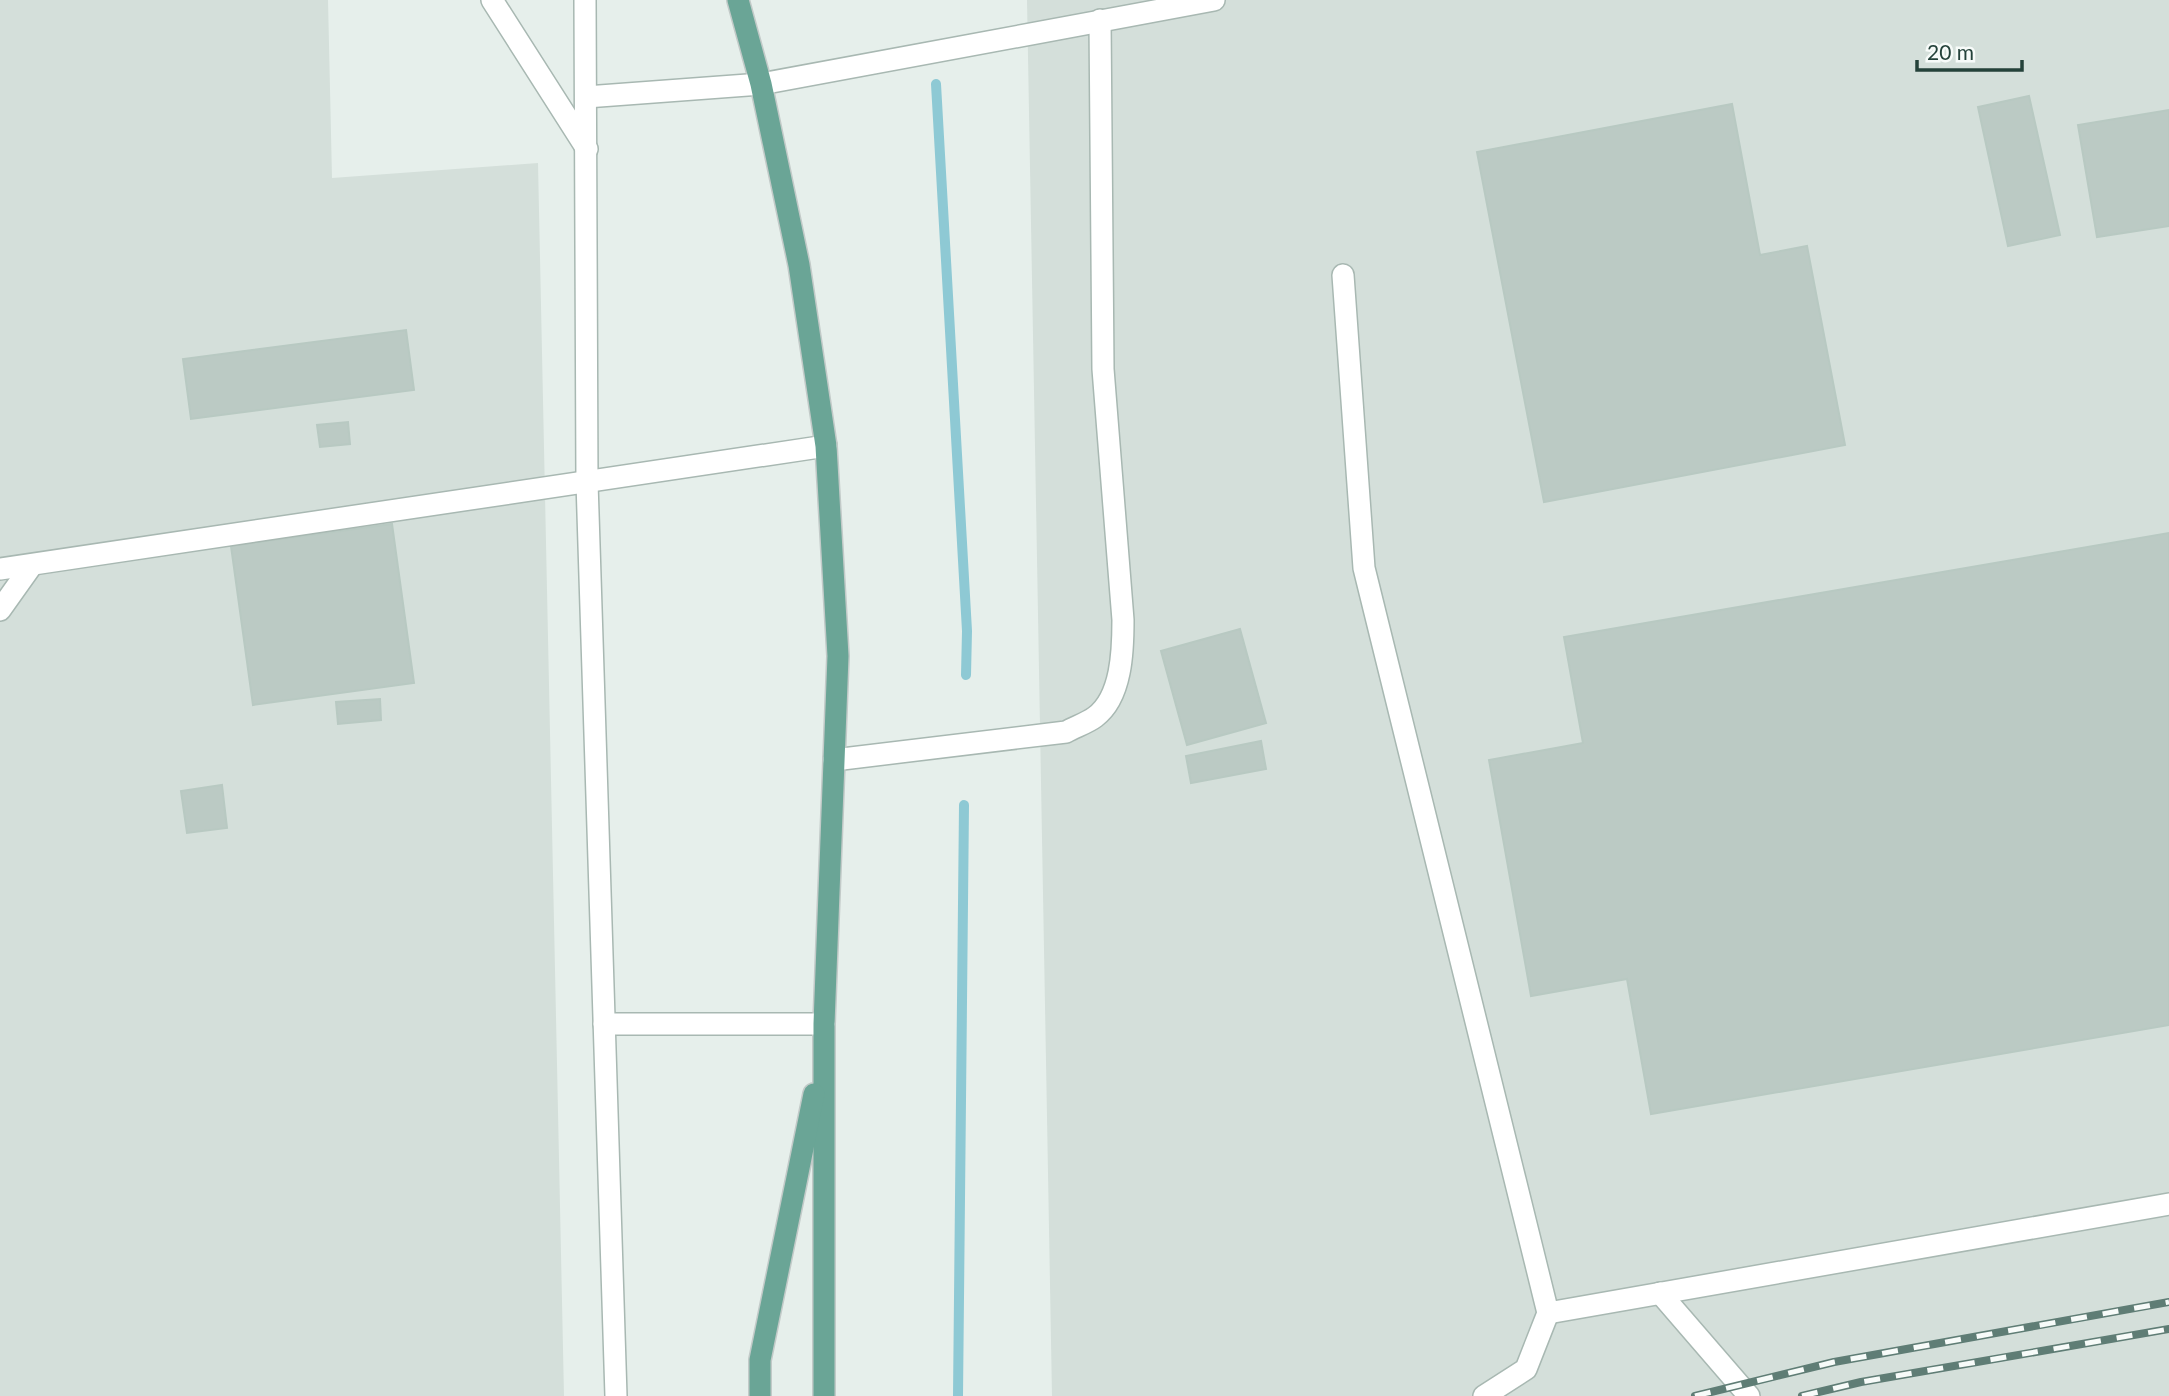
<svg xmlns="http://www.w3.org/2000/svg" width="2169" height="1396" font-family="Lato,sans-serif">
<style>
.built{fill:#d4dfda}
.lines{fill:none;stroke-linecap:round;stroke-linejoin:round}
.stream{stroke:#8ec9d4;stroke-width:10}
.building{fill:#bbcac4;stroke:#b8c9c2;stroke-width:2}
.minor-casing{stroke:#a8b8b2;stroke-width:24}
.major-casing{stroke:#c2cac8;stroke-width:24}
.minor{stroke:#fff;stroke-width:21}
.major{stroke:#6aa596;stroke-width:21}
.rail-casing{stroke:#5f7d75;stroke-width:8}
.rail{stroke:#f7fbf9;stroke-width:5;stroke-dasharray:16;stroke-linecap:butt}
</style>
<rect width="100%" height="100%" fill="#e6efeb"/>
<g class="built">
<path d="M0,0H328L332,178L538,163L564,1396H0Z"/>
<path d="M1027,0H2169V1396H1052Z"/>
</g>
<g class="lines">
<g class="stream">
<path d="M936,84L967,631L966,675"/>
<path d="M958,1396L964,805"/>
</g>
</g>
<g class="building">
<path d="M2029,96L2060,235L2008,246L1978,107Z"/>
<path d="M1732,104L1760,255L1807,246L1845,445L1544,502L1477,152Z"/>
<path d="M2169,110V226L2097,237L2078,125Z"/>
<path d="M406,330L414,390L191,419L183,359Z"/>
<path d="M348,422L350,444L320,447L317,425Z"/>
<path d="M392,524L414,683L253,705L231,546Z"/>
<path d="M2169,533V1025L1651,1114L1627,979L1531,996L1489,760L1583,743L1564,637Z"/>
<path d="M1240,629L1266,723L1187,745L1161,651Z"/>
<path d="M380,699L381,720L338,724L336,702Z"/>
<path d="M1261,741L1266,769L1191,783L1186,756Z"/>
<path d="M222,785L227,828L187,833L181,791Z"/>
</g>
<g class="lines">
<g class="minor-casing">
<g id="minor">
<path d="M492,0L587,149"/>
<path d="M585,0L587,482L616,1396"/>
<path d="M586,97L761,84L1214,0"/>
<path d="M1343,275L1364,568L1548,1313L1526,1369L1484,1396"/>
<path d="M0,569L826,446"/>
<path d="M0,610L32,565"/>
<path d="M834,760L1066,732C1075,727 1087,723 1095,717C1122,697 1123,650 1123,620L1103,369L1100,20"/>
<path d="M604,1024H824"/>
<path d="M1660,1293L1749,1396"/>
<path d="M1548,1313L2169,1204"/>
</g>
</g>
<g class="major-casing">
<g id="major">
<path d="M738,0L761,84L799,265L826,446L838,656L824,1024V1396"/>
<path d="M760,1396V1360L814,1094"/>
</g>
</g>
<use href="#minor" class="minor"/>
<use href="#major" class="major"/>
<g class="rail-casing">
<g id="rail">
<path d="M1695,1396L1834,1362L2169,1302"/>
<path d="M1802,1396L1861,1382L2169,1329"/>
</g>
</g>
<use href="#rail" class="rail"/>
</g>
<path d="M1917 60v10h105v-10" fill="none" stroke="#24423a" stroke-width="3.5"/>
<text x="1927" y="60" font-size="21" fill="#24423a" stroke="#f7fbf9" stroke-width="5" paint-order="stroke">20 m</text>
</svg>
